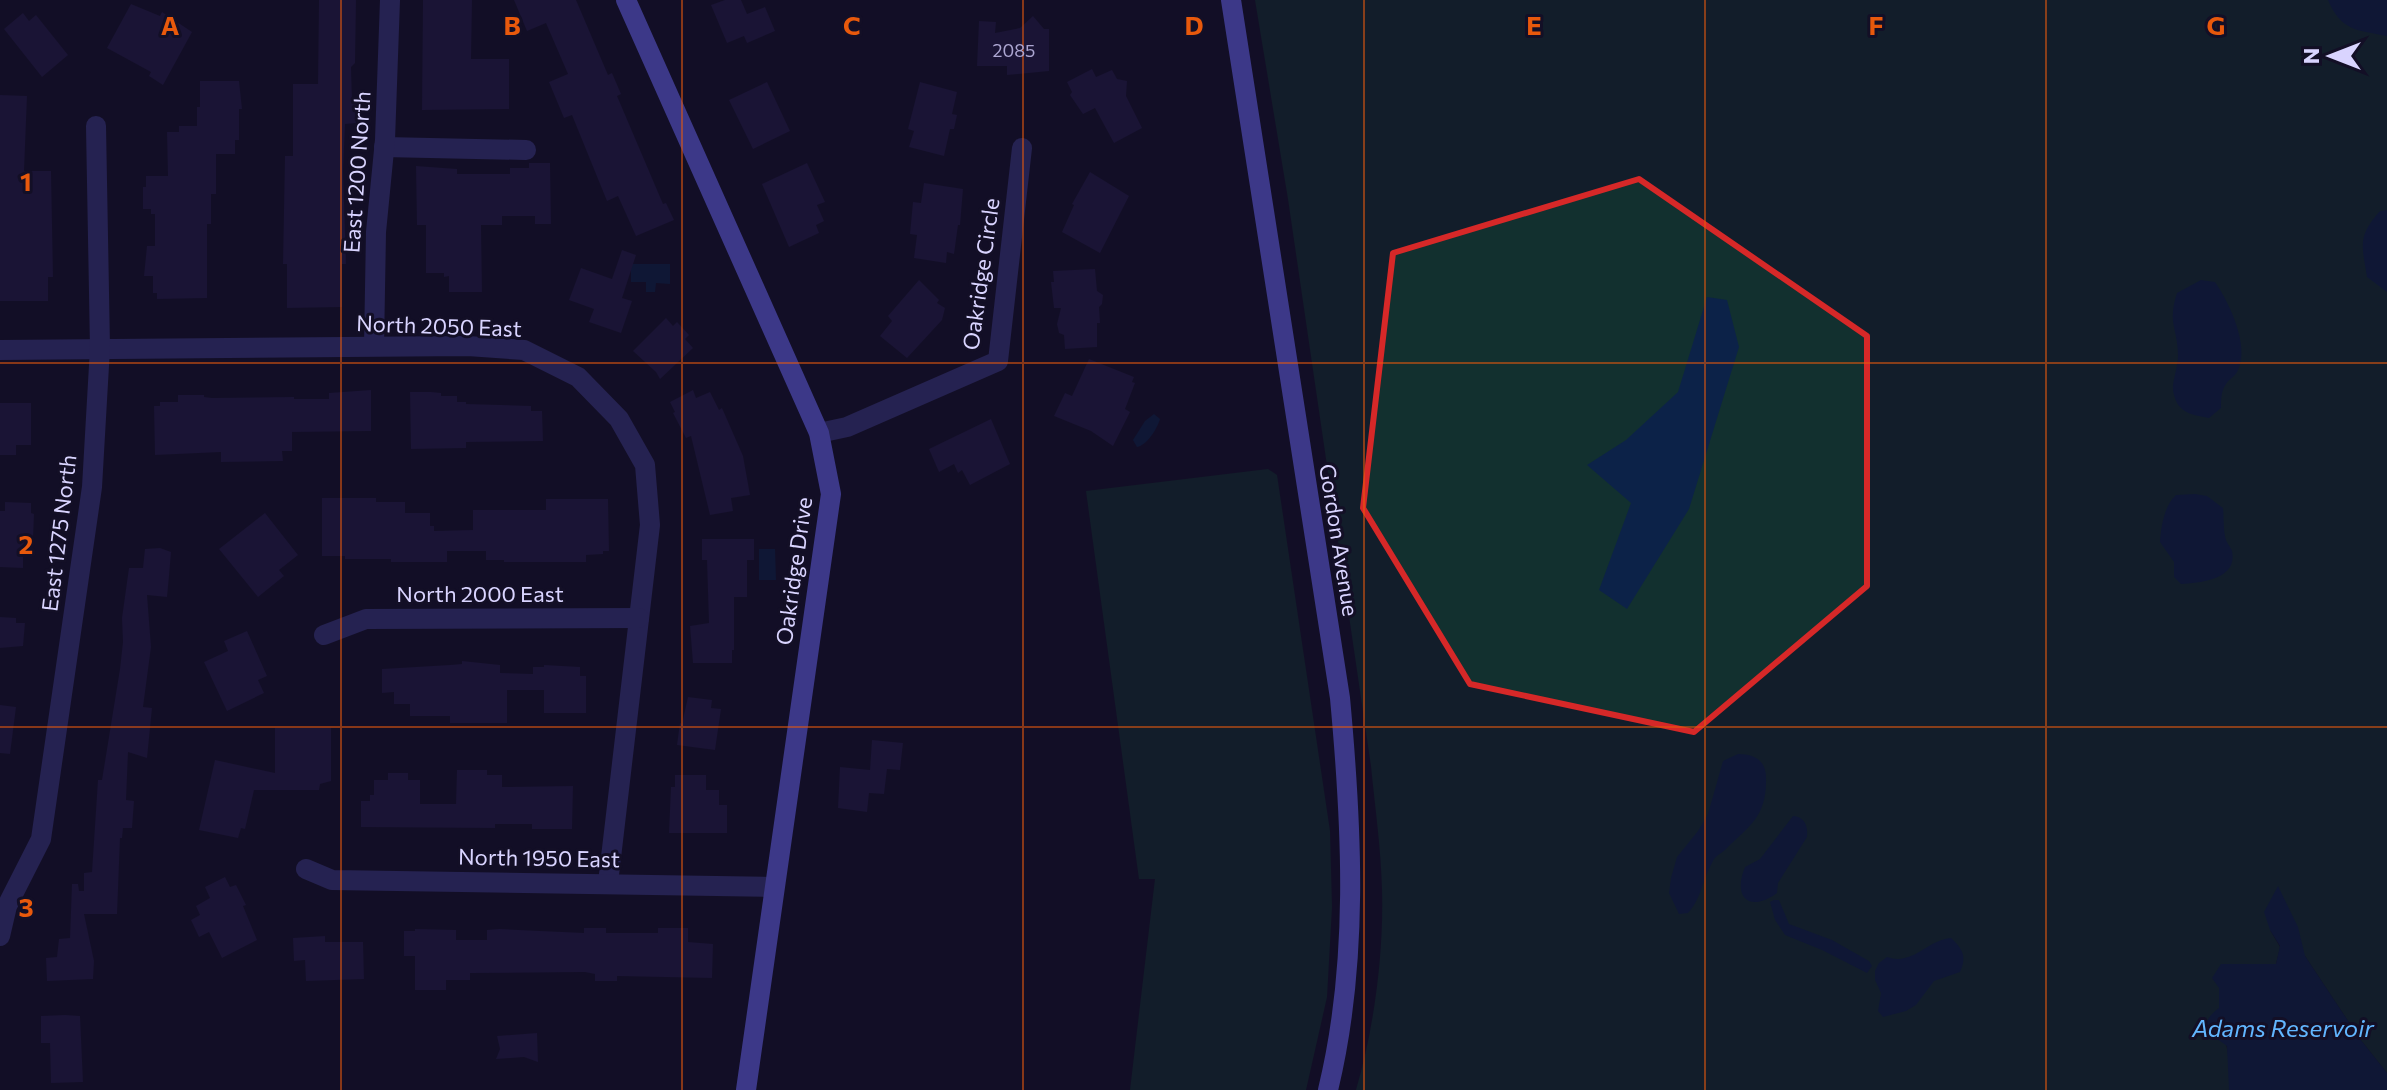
<svg xmlns="http://www.w3.org/2000/svg" width="2387" height="1090" font-family="Commissioner,sans-serif">
<style>
.green{fill:#12302f}
.water{fill:#0c2248}
.building{fill:#241b47}
.lines{fill:none;stroke-linecap:round;stroke-linejoin:round}
.street{stroke:#3d3a85;stroke-width:20}
.secondary{stroke:#6f6bff;stroke-width:20}
.marked{fill:none;stroke:#d62828;stroke-width:6;stroke-linejoin:round}
.grid{fill:none;stroke:#e8590c;stroke-width:2;stroke-opacity:0.55}
.labels{text-anchor:middle;stroke-width:6;stroke-linejoin:round;paint-order:stroke}
.number-label{font-size:18px;fill:#aca6d1}
.street-label{font-size:22px;fill:#d9d4ff;stroke:#130f26}
.water-label{font-size:24px;font-style:italic;fill:#62b6ff;stroke:#130f26}
.grid-label{font-size:26px;text-anchor:middle;font-weight:bold;fill:#e8590c;stroke:#130f26;stroke-width:6;stroke-linejoin:round;paint-order:stroke}
</style>
<rect width="100%" height="100%" fill="#130f26"/>
<g class="green">
<path d="M1255,0H2387V1073L2360,1039L2305,956L2270,930L2280,947L2276,964H2221L2219,1008L2229,1059V1090H1356C1374,1029 1384,953 1382,889C1381,848 1375,807 1371,766L1288,199Z"/>
<path d="M1268,469L1277,475L1330,831L1332,907L1327,997L1306,1090H1130L1155,879H1139L1086,491Z"/>
</g>
<g class="water">
<path d="M2328,0H2387V36C2357,30 2341,31 2328,0Z"/>
<path d="M2387,210V292L2367,277C2362,245 2357,237 2380,211Z"/>
<path d="M631,264H670V284L656,283L655,292H646V282H631Z"/>
<path d="M2201,280L2215,282C2229,302 2250,346 2238,370C2236,376 2229,379 2226,384C2221,391 2221,400 2221,408L2209,418C2199,416 2187,415 2180,407C2176,403 2173,394 2173,388C2173,378 2178,367 2178,356C2178,328 2167,324 2177,293Z"/>
<path d="M1707,297L1727,300L1739,347L1689,509L1627,609L1599,590L1631,503L1587,465L1626,440L1678,392Z"/>
<path d="M1154,414L1160,419C1157,429 1147,445 1137,447L1133,440L1145,421Z"/>
<path d="M2195,494L2207,496L2223,508C2224,518 2223,530 2226,540C2227,543 2231,548 2232,551C2238,580 2200,583 2181,584L2174,577V562L2160,542C2161,527 2164,506 2176,495Z"/>
<path d="M759,549H775L776,580H759Z"/>
<path d="M1738,754C1754,754 1766,760 1766,778C1767,817 1749,826 1725,850C1720,854 1714,857 1712,863C1702,880 1702,898 1688,913L1679,914L1669,893L1671,878L1677,857L1698,831L1708,814L1723,761Z"/>
<path d="M1793,816C1805,817 1808,826 1807,837L1778,883L1777,893C1750,913 1732,898 1745,867L1760,859Z"/>
<path d="M2278,886L2298,927L2305,956L2360,1039L2387,1073V1090H2229L2227,1046L2206,1031C2205,1020 2210,1015 2219,1008V988L2212,978L2221,964H2276L2280,946L2270,930L2264,912Z"/>
<path d="M1774,900H1779L1789,924L1832,940L1869,961L1872,966L1867,973L1822,950L1785,935L1775,920L1770,902Z"/>
<path d="M1951,938C1963,949 1967,957 1960,972L1934,981L1916,1005L1906,1011L1883,1017L1878,1011L1881,993L1875,980V971L1879,963L1887,957C1913,966 1927,940 1951,938Z"/>
</g>
<g class="building">
<path d="M319,0H356L355,63L351,67L352,102H356V123L345,124L343,171L346,264H342V307L287,308V264H283L285,156H293V84H318Z"/>
<path d="M423,0H472L471,59H509V109L422,110Z"/>
<path d="M514,0H576L608,75L612,73L621,94L617,96L663,204L666,203L674,220L636,236L618,196L607,201L572,115L564,118L549,82L568,74L546,23L527,31Z"/>
<path d="M725,0H741L747,14L765,7L775,31L747,43L744,36L727,43L711,5Z"/>
<path d="M131,4L160,16L162,12L192,32L163,85L149,76L151,72L107,48Z"/>
<path d="M23,13L29,21L36,15L68,55L42,77L4,29Z"/>
<path d="M1033,16L1044,29H1049V71L1007,75V66H977L979,21L996,22L995,33L1020,28Z"/>
<path d="M1092,69L1096,77L1112,70L1117,79L1127,81L1126,96L1142,128L1114,143L1095,108L1083,114L1070,95L1072,92L1067,82Z"/>
<path d="M200,81H239L242,109H239V140H235V154H216V194H211V224H207V298L157,299V293H153V276H144L147,246H155V214H151V209H143V187H146V176H168L167,132H179V126H197V107H200Z"/>
<path d="M767,82L790,131L753,149L729,100Z"/>
<path d="M920,82L957,92L952,114L957,115L954,129H950L944,156L909,147L914,131L908,129Z"/>
<path d="M0,95L27,96L24,171H51L53,277H48V301H0Z"/>
<path d="M529,163H550L551,224H535V216H502V225H481L482,292H449V276L444,277V273H426V225H417L416,166L457,169V174H510V168H529Z"/>
<path d="M807,163L825,202L817,205L824,221L816,225L819,233L789,247L762,184Z"/>
<path d="M1090,172L1129,196L1100,253L1062,232L1074,205L1072,204Z"/>
<path d="M924,183L963,189L960,225H958L954,254L947,252L946,263L914,258L917,235L910,234L913,202L921,203Z"/>
<path d="M622,250L636,255L622,298L632,301L621,333L589,322L594,309L569,300L581,268L612,279Z"/>
<path d="M1095,269L1097,291L1103,295L1102,304L1099,307L1100,323H1097V347L1065,349L1064,335L1059,333L1057,324L1061,308H1054L1051,282H1054L1053,271Z"/>
<path d="M919,280L939,300L937,303L945,308L942,320L907,358L880,336L892,321L888,316Z"/>
<path d="M666,318L673,326L677,322L689,335L685,339L693,348L660,379L656,372L633,351Z"/>
<path d="M1089,359L1134,377L1132,382L1135,383L1125,409L1130,412L1113,446L1091,431L1054,416L1065,393L1072,396Z"/>
<path d="M371,390V431L292,432V451H282L283,461L221,462V452L155,455L154,406H160V402H178V395H204V397L212,398L294,397V399H329V393Z"/>
<path d="M693,390L696,398L710,392L719,410L722,408L743,456L750,495L731,498L733,511L710,515L691,436L686,438L673,413L675,412L670,402Z"/>
<path d="M410,392H431L441,393V396H457V402H466V404L531,406V411H542L543,441L466,442V448L411,449Z"/>
<path d="M0,403H31V445H16V455H0Z"/>
<path d="M991,419L1010,464L970,485L962,470L958,473L954,464L939,472L929,449Z"/>
<path d="M322,498H376V502H405V513H430V526H434V531L473,530V510H546V499H608L609,551H603V554L586,555V562H504V560H486V551H447V562H391V559H345V556H322Z"/>
<path d="M5,502L31,503V513L34,514L33,539L29,538V554H23V568L0,567V511H5Z"/>
<path d="M265,513L298,555L279,570L284,576L258,597L219,549Z"/>
<path d="M702,539H754V560H747V597H734V650H732V663H693L690,626L709,623L707,560H702Z"/>
<path d="M160,548L171,552L169,576L167,597L147,595L151,647L143,707L152,708L147,758L128,752L126,800L134,801L132,828H123L122,838H120L117,914H84L94,961L93,979L47,981L46,958L57,957L59,939L70,938L72,884H78L79,891H84V873L92,872L98,780H102L120,669L123,642L122,618L129,568H143L145,549Z"/>
<path d="M0,617L16,618V623H25L23,646L0,648Z"/>
<path d="M247,631L267,676L258,680L264,693L227,711L204,662L228,651L224,641Z"/>
<path d="M462,661L500,665V673L533,674V667H544V665L580,667V676H586V713H544V690H507V723H450V716H410V704H394V692L382,693V669L450,665L462,664Z"/>
<path d="M688,697L712,700L711,708L721,709L715,750L677,745L680,723L682,724Z"/>
<path d="M0,705L16,707L10,754L0,753Z"/>
<path d="M275,728H331V781L320,784L319,790H254L245,829L241,828L238,838L199,830L215,760L275,773Z"/>
<path d="M872,740L903,743L900,770L887,769L884,794L869,793L867,812L838,808L840,767L870,770Z"/>
<path d="M457,770H487V775H502V787L573,786L572,829H532V824H495V828L361,827V801H370V795H374V780H388V773H408V780H420V804H456Z"/>
<path d="M675,775H706V790H719V805H727V833H669L671,787H675Z"/>
<path d="M225,877L230,887L236,885L246,905L243,906L257,940L222,958L209,932L199,937L191,920L200,915L196,906L210,898L205,887Z"/>
<path d="M584,928H606V933H658V928H688V942L713,944L712,978L617,976V981H595V974L585,972L470,973V980H446V990H415V956H404V931H415V929L456,930V940H487V930L499,929L584,933Z"/>
<path d="M325,936V942H363L364,979L306,981L305,960L294,961L293,938Z"/>
<path d="M65,1015L80,1016L83,1082L51,1083L50,1043H41V1016Z"/>
<path d="M537,1033L538,1062L524,1057L496,1059L500,1049L497,1036Z"/>
</g>
<g class="lines">
<g class="street">
<path d="M384,147L526,150"/>
<path d="M374,346L376,232L385,140L390,0"/>
<path d="M0,350L468,346L524,350L578,377L619,419L645,465L650,525L608,883"/>
<path d="M819,433L847,427L998,361L1022,148"/>
<path d="M324,635L366,619L639,618"/>
<path d="M306,869L332,880L774,887"/>
<path d="M0,936L7,906L41,839L92,487L100,348L96,126"/>
</g>
<g class="secondary">
<path d="M626,0L819,433L831,494L746,1090"/>
<path d="M1231,0L1340,698C1352,828 1359,962 1328,1090"/>
</g>
</g>
<path d="M0 0H2387V1090H0ZM1639,179L1867,336V586L1694,732L1470,684L1363,508L1393,253Z" fill="#130f26" fill-opacity=".55" fill-rule="evenodd"/>
<path class="marked" d="M1639,179L1867,336V586L1694,732L1470,684L1363,508L1393,253Z"/>
<path class="grid" d="M341,0V1090M682,0V1090M1023,0V1090M1364,0V1090M1705,0V1090M2046,0V1090M0,363H2387M0,727H2387"/>
<g class="labels">
<g class="number-label">
<text x="1014" y="57">2085</text>
</g>
<g class="street-label">
<text transform="translate(357 172) rotate(-86)" y="8">East 1200 North</text>
<text transform="translate(981 274) rotate(-82)" y="8">Oakridge Circle</text>
<text transform="translate(439 326) rotate(2)" y="8">North 2050 East</text>
<text transform="translate(59 533) rotate(-83)" y="8">East 1275 North</text>
<text transform="translate(1339 540) rotate(81)" y="8">Gordon Avenue</text>
<text transform="translate(794 571) rotate(-82)" y="8">Oakridge Drive</text>
<text x="480" y="602">North 2000 East</text>
<text transform="translate(539 858) rotate(1)" y="8">North 1950 East</text>
</g>
<g class="water-label">
<text x="2283" y="1037">Adams Reservoir</text>
</g>
</g>
<g class="grid-label">
<text x="170" y="35">A</text>
<text x="512" y="35">B</text>
<text x="852" y="35">C</text>
<text x="1194" y="35">D</text>
<text x="1534" y="35">E</text>
<text x="1876" y="35">F</text>
<text x="2216" y="35">G</text>
<text x="26" y="191">1</text>
<text x="26" y="554">2</text>
<text x="26" y="917">3</text>
</g>
<g transform="translate(2331 56) rotate(270)" stroke="#130f26" stroke-width="6" paint-order="stroke">
<path d="M0-6L14 30L0 20L-14 30Z" fill="#d9d4ff"/>
<text y="-12" font-size="22" font-weight="bold" text-anchor="middle" fill="#d9d4ff">N</text>
</g>
</svg>
